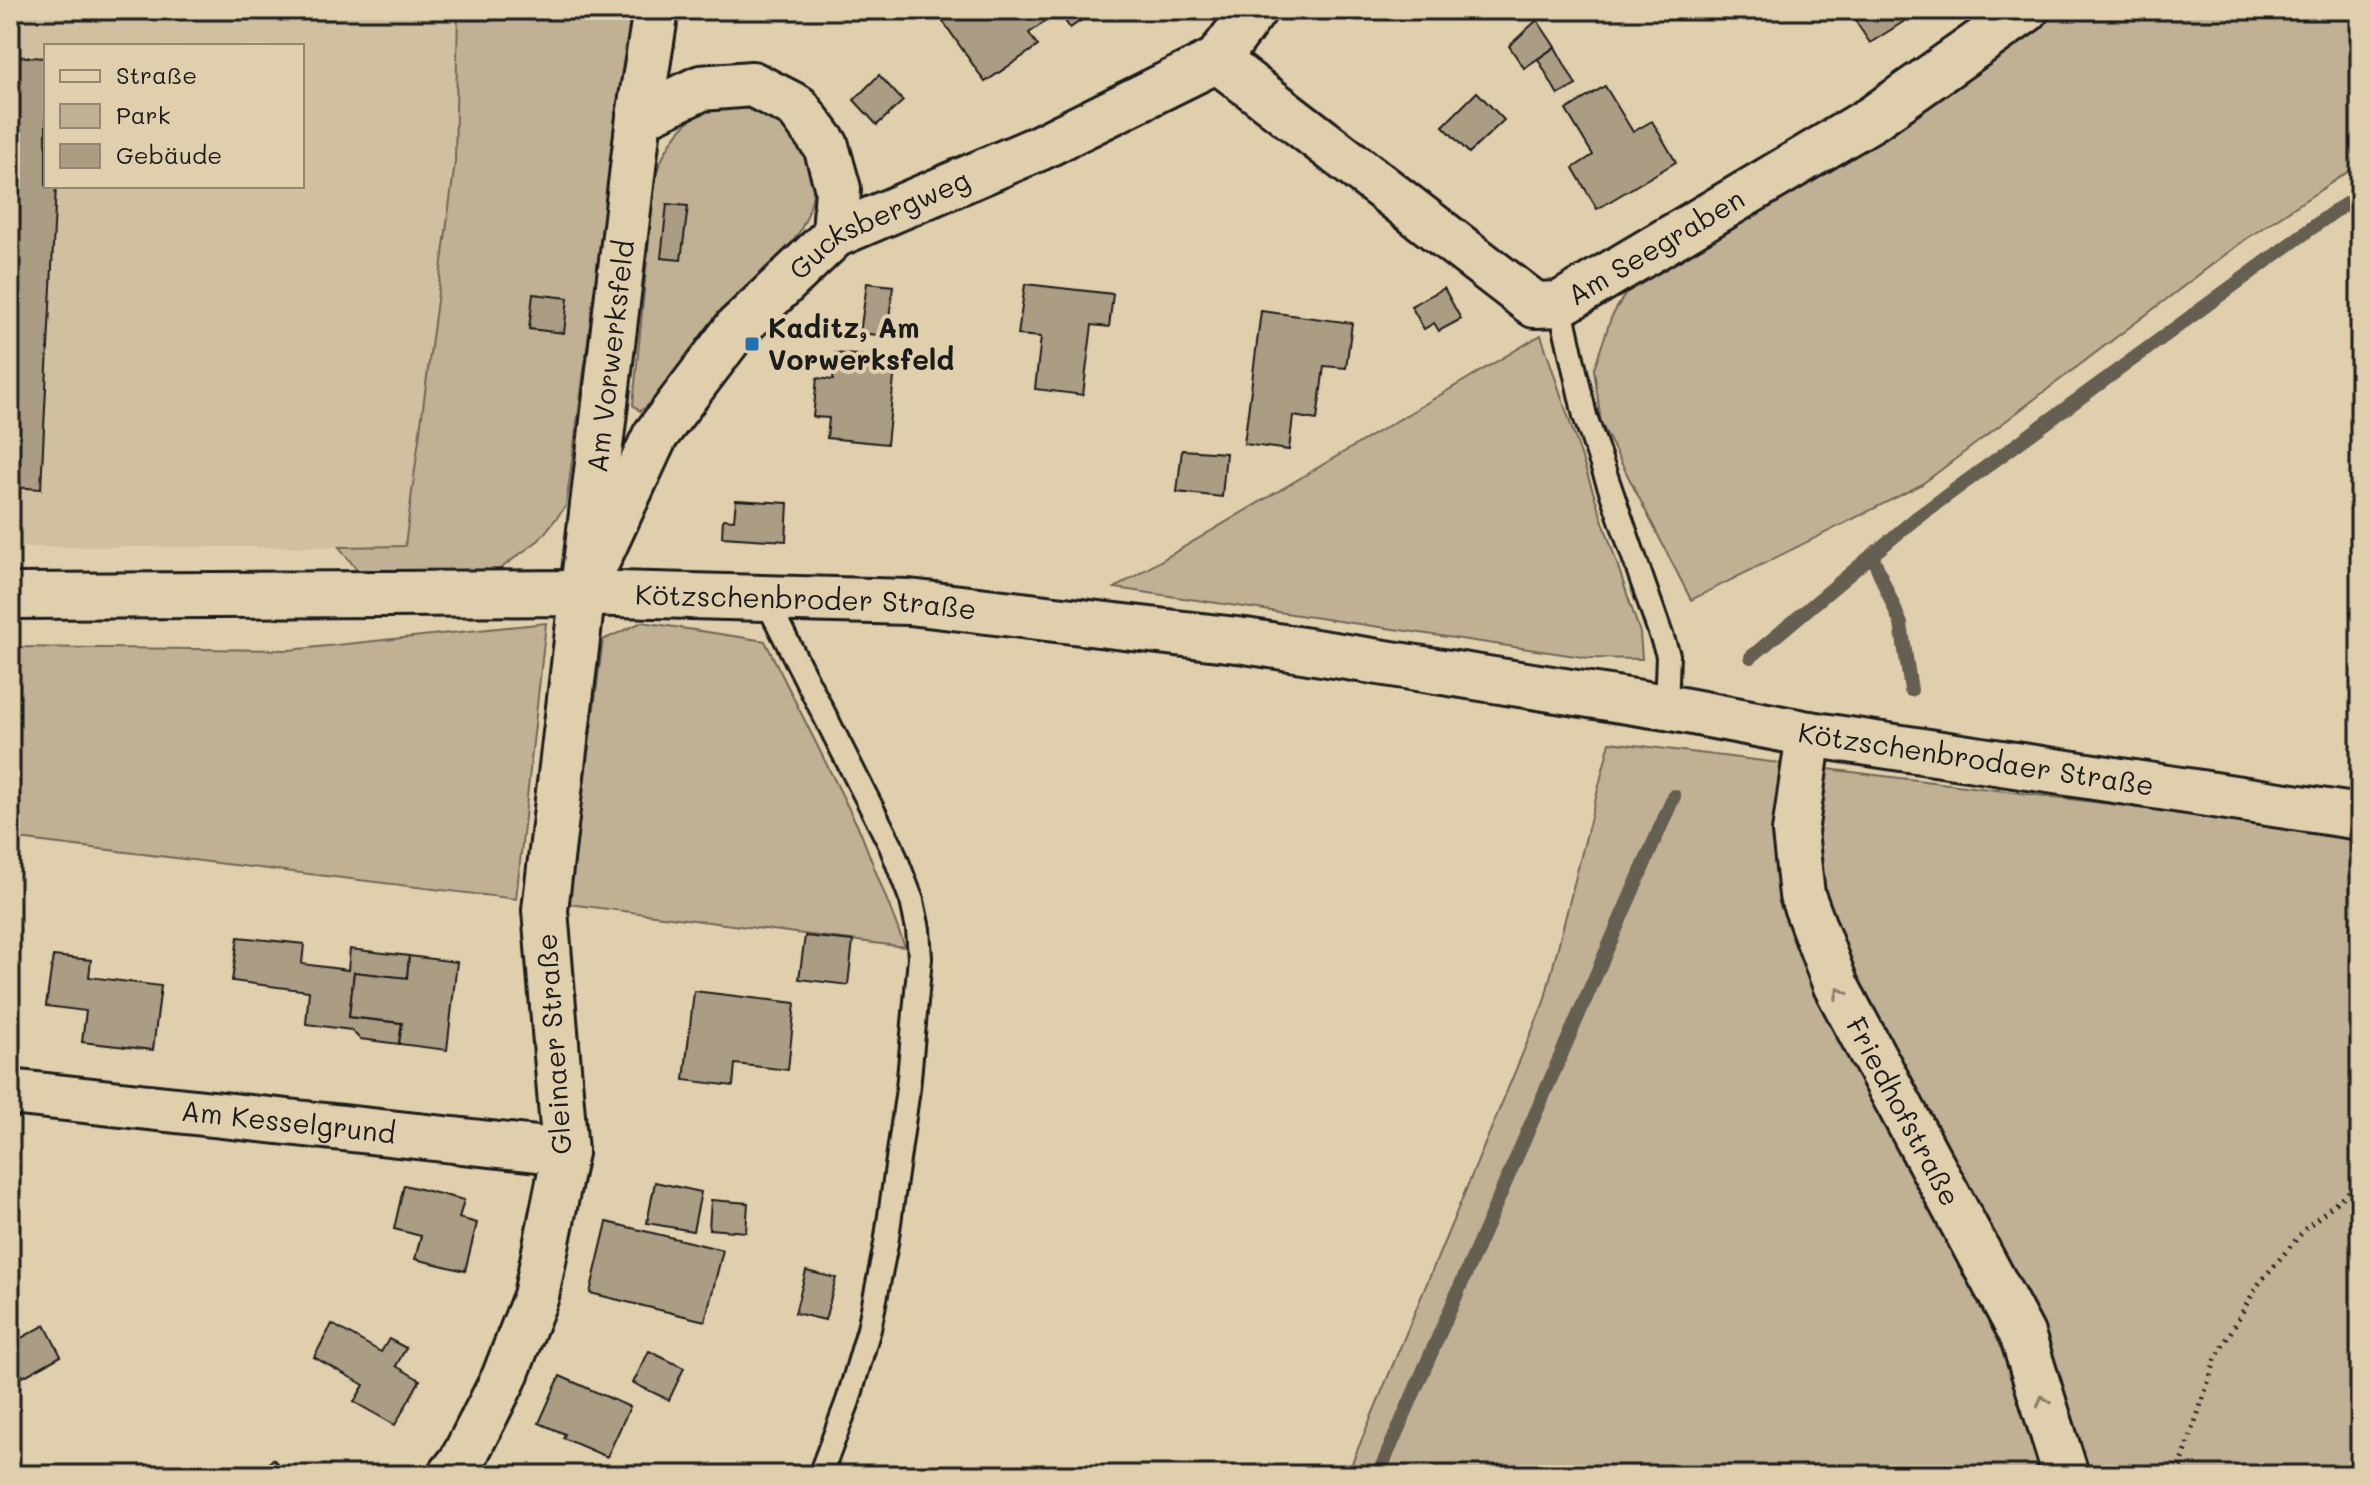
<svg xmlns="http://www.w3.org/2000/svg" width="2370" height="1485" font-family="Mali,sans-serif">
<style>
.built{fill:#d0c0a0;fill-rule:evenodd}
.green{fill:#c0b194;stroke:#6e6658;stroke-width:2}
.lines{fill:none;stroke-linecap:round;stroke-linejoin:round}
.stream{stroke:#655e51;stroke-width:14}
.building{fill:#aa9d84;stroke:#1c1c1c;stroke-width:2}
.service-casing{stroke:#1c1c1c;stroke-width:28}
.minor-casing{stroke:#1c1c1c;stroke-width:50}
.tertiary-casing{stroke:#1c1c1c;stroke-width:50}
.path{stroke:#1c1c1c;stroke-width:5;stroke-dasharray:2 6;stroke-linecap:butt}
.service{stroke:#e0cfac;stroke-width:22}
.minor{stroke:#e0cfac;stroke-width:44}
.tertiary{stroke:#e0cfac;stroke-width:44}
.oneway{stroke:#887e6b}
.poi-dot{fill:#1f6fb2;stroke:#e0cfac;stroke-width:3}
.labels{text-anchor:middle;stroke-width:8;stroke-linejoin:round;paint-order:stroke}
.street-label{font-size:28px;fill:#1c1c1c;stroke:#e0cfac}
.poi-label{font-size:28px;font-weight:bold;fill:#1c1c1c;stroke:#e0cfac;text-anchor:start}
</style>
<rect width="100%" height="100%" fill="#e0cfac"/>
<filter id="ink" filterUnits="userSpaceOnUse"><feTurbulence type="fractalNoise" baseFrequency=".0125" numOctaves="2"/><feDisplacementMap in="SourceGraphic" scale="16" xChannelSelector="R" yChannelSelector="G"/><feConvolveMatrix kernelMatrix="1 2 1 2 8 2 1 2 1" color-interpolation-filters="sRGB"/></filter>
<g filter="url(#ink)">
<path class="built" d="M10,10H458L455,162L405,547H10ZM46,46H302V186H46Z"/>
<g class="green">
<path d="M458,10H632L566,506L539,540L493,574L365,580L339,547L405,546L455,162Z"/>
<path d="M2051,10H2360V164L2246,239L1921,485L1691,600L1601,423L1594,369L1611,318L1636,275Z"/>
<path d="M735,106C744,108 756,108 765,112C814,133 825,185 801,229C790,250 757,279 740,297C708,332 679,368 649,405L640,411L633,405L655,178C663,152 680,119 709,110C717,108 727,108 735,106Z"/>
<path d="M1541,335L1640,633L1642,659L1589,658L1115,588Z"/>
<path d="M642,622L765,641L860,831L905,947L568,904L603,640Z"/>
<path d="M546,623L516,899L10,838V647L289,650Z"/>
<path d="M1610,742L2360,835V1475H1347L1544,1002Z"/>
</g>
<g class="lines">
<g class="stream">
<path d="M1872,555L1901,624L1911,690"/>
<path d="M1751,657L1915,519L2335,211L2360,195"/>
<path d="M1378,1475L1674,796"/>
</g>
</g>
<g class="building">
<path d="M950,10H1096L1070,28L1059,12L1029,33L1038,46L985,82L940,17Z"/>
<path d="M1848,10H1922L1870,43Z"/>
<path d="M1537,20L1555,47L1524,68L1509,46Z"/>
<path d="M1555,47L1576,85L1558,95L1538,59Z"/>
<path d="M10,56L46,58V186H56L41,489L10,487Z"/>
<path d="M879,75L903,101L877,125L854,100Z"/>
<path d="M1605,86L1633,132L1652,121L1676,162L1597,209L1573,168L1593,155L1566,110Z"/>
<path d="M1477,92L1504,120L1469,153L1443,126Z"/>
<path d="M667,204L688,206L681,260L661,258Z"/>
<path d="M867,283L893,286L887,336L860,333Z"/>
<path d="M1025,284L1113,294L1109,327L1092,325L1083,395L1035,389L1041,337L1018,335Z"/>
<path d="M1444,288L1461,319L1439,331L1434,323L1424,329L1411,306Z"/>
<path d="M533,294L568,298L564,333L529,329Z"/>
<path d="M1261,311L1352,323L1346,368L1324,366L1317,420L1293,416L1289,450L1244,444Z"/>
<path d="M835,353L896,359L887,444L827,438L829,418L813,417L817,378L833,380Z"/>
<path d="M1182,450L1226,453L1222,497L1177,492Z"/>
<path d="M736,500L788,503L786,541L722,537L723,519L734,520Z"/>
<path d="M805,936L853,941L848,985L799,979Z"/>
<path d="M238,937L304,944L302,964L348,970L350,949L409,956L407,978L354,972L349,1017L402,1023L399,1044L360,1039L351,1030L306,1024L309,991L232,981Z"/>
<path d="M53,956L91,960L89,977L161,986L153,1050L82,1042L86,1011L46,1006Z"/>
<path d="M409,956L457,962L447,1050L399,1044L402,1023L349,1017L354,972L407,978Z"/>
<path d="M694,991L795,1003L788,1070L735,1064L733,1086L684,1080Z"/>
<path d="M655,1182L701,1192L693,1231L647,1223Z"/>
<path d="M404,1185L464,1200L459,1218L477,1223L465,1271L415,1259L421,1236L394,1229Z"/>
<path d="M711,1200L748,1203L746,1232L709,1229Z"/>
<path d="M607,1222L723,1250L705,1321L590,1293Z"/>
<path d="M806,1271L836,1278L825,1320L795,1313Z"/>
<path d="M332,1324L381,1352L389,1339L406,1348L396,1366L420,1380L395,1425L354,1402L364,1385L314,1357Z"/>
<path d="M45,1325L61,1356L23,1377L10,1353V1344Z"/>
<path d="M649,1351L684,1368L669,1400L633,1383Z"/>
<path d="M560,1376L630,1407L607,1457L563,1438L565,1434L539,1423Z"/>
<path d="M273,1459L289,1475H257Z"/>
</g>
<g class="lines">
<g class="service-casing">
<g id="service">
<path d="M1560,304L1585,416L1668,655L1666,707"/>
<path d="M765,598L891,846L912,901L918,929L920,958L908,1089L886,1244L869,1329L848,1401L820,1475"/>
</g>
</g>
<g class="minor-casing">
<g id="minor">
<path id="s1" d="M1217,60L1535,305L1560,304L1873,118L2026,10"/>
<path d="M639,117L701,88L752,84L797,107L826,146L838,189L835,235"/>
<path id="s2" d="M598,559L655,436L736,329L835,235L1039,148L1217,60L1254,10"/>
<path id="s3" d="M1809,734L1795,832L1802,895L1836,986L2022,1334L2066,1475"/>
<path id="s4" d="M10,1092L565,1152"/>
<path id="s5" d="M451,1475L462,1461L504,1378L536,1296L565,1152L545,910L639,117L656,10"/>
</g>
</g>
<g class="tertiary-casing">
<g id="tertiary">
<path id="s6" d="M10,596L581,593L909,602L1245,641L1666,707L1809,734L2360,817"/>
</g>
</g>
<path class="path" d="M2178,1475L2216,1358L2257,1286L2306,1228L2360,1182"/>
<use href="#service" class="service"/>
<use href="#minor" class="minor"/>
<use href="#tertiary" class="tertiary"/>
</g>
<defs><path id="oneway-chevron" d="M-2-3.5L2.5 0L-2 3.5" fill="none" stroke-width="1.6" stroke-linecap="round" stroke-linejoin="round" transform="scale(2)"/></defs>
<g class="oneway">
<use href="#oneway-chevron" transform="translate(1840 993) rotate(-117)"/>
<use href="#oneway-chevron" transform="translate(2043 1401) rotate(-107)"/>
</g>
</g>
<rect class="poi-dot" x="744" y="336" width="16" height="16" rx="4"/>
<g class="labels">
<g class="street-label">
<text dy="10" stroke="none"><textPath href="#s2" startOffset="450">Gucksbergweg</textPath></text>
<text dy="10" stroke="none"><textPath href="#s1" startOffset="538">Am Seegraben</textPath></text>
<text dy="10" stroke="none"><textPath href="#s5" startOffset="1146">Am Vorwerksfeld</textPath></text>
<text dy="10" stroke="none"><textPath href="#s6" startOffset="796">Kötzschenbroder Straße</textPath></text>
<text dy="10" stroke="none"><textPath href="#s6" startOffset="1978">Kötzschenbrodaer Straße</textPath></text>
<text transform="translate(554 1044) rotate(-94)" y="10">Gleinaer Straße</text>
<text dy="10" stroke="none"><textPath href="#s3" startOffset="402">Friedhofstraße</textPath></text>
<text dy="10" stroke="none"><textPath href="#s4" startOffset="280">Am Kesselgrund</textPath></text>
</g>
<g class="poi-label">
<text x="768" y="338">Kaditz, Am<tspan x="768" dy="32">Vorwerksfeld</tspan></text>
</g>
</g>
<rect width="2370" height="1485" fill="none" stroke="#e0cfac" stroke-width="40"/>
<rect x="20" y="20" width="2330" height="1445" fill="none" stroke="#1c1c1c" stroke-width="3" filter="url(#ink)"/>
<rect x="44" y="44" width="260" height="144" fill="#e0cfac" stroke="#928772" stroke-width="2"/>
<rect x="60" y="70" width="40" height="12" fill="#e0cfac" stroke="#928772" stroke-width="2"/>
<text x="116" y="84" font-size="24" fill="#1c1c1c">Straße</text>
<rect x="60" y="104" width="40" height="24" fill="#c0b194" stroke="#928772" stroke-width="2"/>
<text x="116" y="124" font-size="24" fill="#1c1c1c">Park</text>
<rect x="60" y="144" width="40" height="24" fill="#aa9d84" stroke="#928772" stroke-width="2"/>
<text x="116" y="164" font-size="24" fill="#1c1c1c">Gebäude</text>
</svg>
